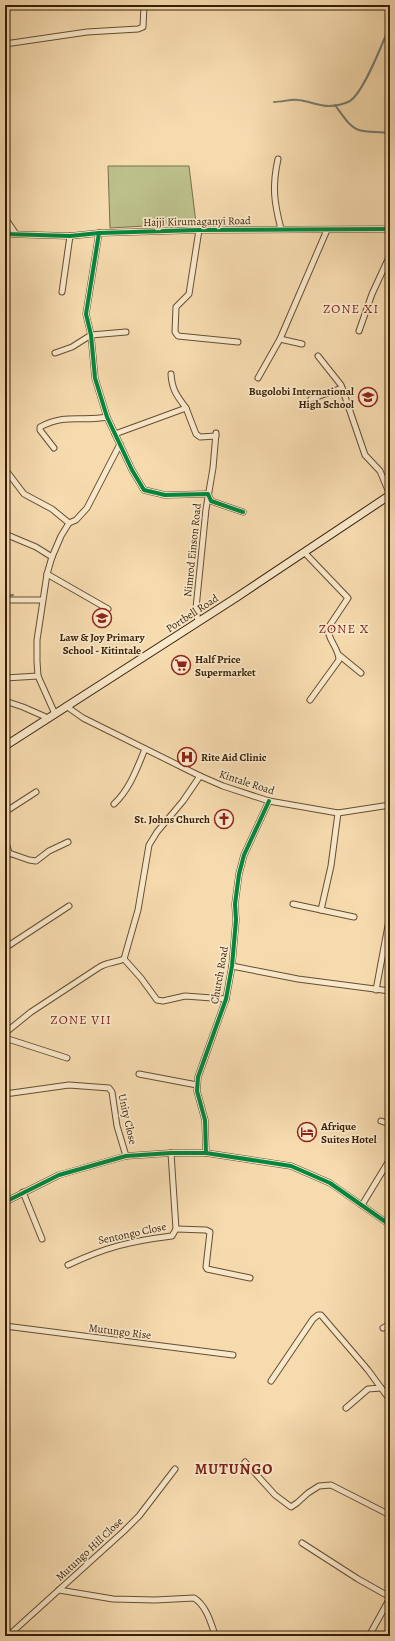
<svg xmlns="http://www.w3.org/2000/svg" width="395" height="1641" font-family="Alegreya,serif">
<style>
.green{fill:#bcc08b;stroke:#797048}
.lines{fill:none;stroke-linecap:round;stroke-linejoin:round}
.stream{stroke:#777b70;stroke-width:2}
.minor-casing{stroke:#664e30;stroke-width:7}
.secondary-casing{stroke:#361f05;stroke-width:9}
.minor{stroke:#f9e8cb;stroke-width:5}
.secondary{stroke:#f9e8cb;stroke-width:7}
.cycleway-casing{stroke:#f9e8cb;stroke-width:6}
.cycleway{stroke:#00873e;stroke-width:4}
.labels{text-anchor:middle;stroke-width:3.5;stroke-linejoin:round;paint-order:stroke}
.street-label{font-size:11px;fill:#361f05;stroke:#f9e8cb}
.poi-label{font-size:11px;font-weight:bold;fill:#361f05;stroke:#f9e8cb;text-anchor:start}
.quarter-label{font-size:13px;letter-spacing:1px;fill:#7a1f14;stroke:#f9e8cb}
.district-label{font-size:15px;font-weight:bold;letter-spacing:1px;fill:#7a1f14;stroke:#f9e8cb}
</style>
<rect width="100%" height="100%" fill="#f6dbaf"/>
<filter id="stains"><feTurbulence type="fractalNoise" baseFrequency=".005" numOctaves="4"/><feColorMatrix values="0 0 0 0 .2 0 0 0 0 .09 0 0 0 0 .02 0 0 0 .5 -.17"/></filter>
<radialGradient id="worn" r=".72"><stop offset=".6" stop-color="#630" stop-opacity="0"/><stop offset="1" stop-color="#630" stop-opacity=".3"/></radialGradient>
<path class="green" d="M108,166H189L196,223L110,228Z"/>
<g class="lines">
<g class="stream">
<path d="M274,102C282,102 291,99 298,100C309,101 318,106 329,106C335,106 344,104 350,101C364,92 383,42 390,25"/>
<path d="M335,105C341,113 349,127 359,130C367,133 380,131 390,133"/>
<path d="M5,596L13,595"/>
</g>
<g class="minor-casing">
<g id="minor">
<path d="M5,44L87,32L138,29L143,27L144,5"/>
<path d="M278,159C272,186 274,202 281,229"/>
<path d="M5,218L16,234"/>
<path d="M199,230L189,294L176,307L175,332L178,336L238,342"/>
<path d="M99,233L86,314L91,335L95,378L107,417L132,470L144,490L165,495L208,494L211,501L243,512"/>
<path d="M5,234L70,236L99,233L199,230L390,229"/>
<path d="M62,292L70,236"/>
<path d="M359,331L372,294L390,255"/>
<path d="M280,339L302,344"/>
<path d="M55,353L72,347L91,335L126,332"/>
<path d="M318,356L341,385L365,455L380,471L390,495"/>
<path d="M171,374C172,390 177,396 186,408"/>
<path d="M258,378L280,339L327,230"/>
<path d="M311,399L342,388"/>
<path d="M115,434L186,408L196,434L200,437L216,436"/>
<path d="M54,448L40,430V427C67,413 81,422 107,417"/>
<path d="M5,469L24,494L52,509L69,523"/>
<path d="M5,534L36,547L52,557"/>
<path d="M304,552L348,598L328,628C327,639 339,648 339,660L310,700"/>
<path d="M47,574L108,609"/>
<path d="M5,600H42"/>
<path d="M198,622L196,608L206,509L213,468L216,433"/>
<path d="M339,655L361,673"/>
<path d="M5,678L38,676"/>
<path d="M5,701L23,707L48,718"/>
<path d="M66,706L83,718L200,776L223,786L269,801L338,813L390,805"/>
<path d="M55,714L38,676L37,661V640L47,574L52,557L61,536L69,523L76,520L87,508L120,444"/>
<path d="M114,804C130,789 137,768 145,749"/>
<path d="M5,812L36,792"/>
<path d="M5,839L9,853L29,860L36,861L49,851L68,842"/>
<path d="M5,861L9,853"/>
<path d="M293,904L354,917"/>
<path d="M321,910L331,866L338,813"/>
<path d="M5,948L69,906"/>
<path d="M124,959L141,978L157,1000L163,1001L185,996L226,999"/>
<path d="M232,966L298,979L390,991"/>
<path d="M376,990L390,915"/>
<path d="M5,1033L31,1012L98,968C106,962 115,963 124,959L138,910L149,845L157,832L183,801L200,776"/>
<path d="M5,1038L67,1058"/>
<path d="M139,1074L197,1085"/>
<path d="M5,1094L69,1085L109,1088L112,1092L117,1126L126,1156"/>
<path d="M381,1121L390,1124"/>
<path d="M206,1153L205,1120L197,1091L198,1077L226,999L232,966L236,920L235,904L239,874L244,855L269,801"/>
<path d="M23,1192L42,1239"/>
<path d="M5,1202L59,1175L126,1156L171,1153H206L291,1166L330,1183L390,1225"/>
<path d="M362,1205L390,1159"/>
<path d="M176,1229L206,1230L210,1232L206,1267L207,1269L250,1278"/>
<path d="M68,1265C106,1247 131,1241 172,1236L176,1229L171,1153"/>
<path d="M5,1326L233,1355"/>
<path d="M383,1328L390,1324"/>
<path d="M271,1381L313,1319L318,1315H321L368,1370L390,1400"/>
<path d="M346,1408L368,1389L381,1388"/>
<path d="M245,1462L275,1495L291,1507L297,1503L308,1493L319,1486L331,1485L390,1515"/>
<path d="M302,1543L358,1579L390,1597"/>
<path d="M59,1590L113,1599L155,1600L194,1598C206,1605 211,1623 215,1635"/>
<path d="M8,1636L124,1531L139,1516L175,1469"/>
<path d="M275,1636L277,1635L278,1636"/>
<path d="M369,1636L390,1598"/>
</g>
</g>
<g class="secondary-casing">
<path id="secondary" d="M5,746L237,597L390,495"/>
</g>
<use href="#minor" class="minor"/>
<use href="#secondary" class="secondary"/>
<g class="cycleway-casing">
<g id="cycleway">
<path d="M99,233L86,314L91,335L95,378L107,417L132,470L144,490L165,495L208,494L211,501L243,512"/>
<path d="M5,234L70,236L99,233L199,230L390,229"/>
<path d="M206,1153L205,1120L197,1091L198,1077L226,999L232,966L236,920L235,904L239,874L244,855L269,801"/>
<path d="M5,1202L59,1175L126,1156L171,1153H206L291,1166L330,1183L390,1225"/>
</g>
</g>
<use href="#cycleway" class="cycleway"/>
</g>
<defs>
<g id="school-ring" transform="scale(1)"><circle r="9.5" fill="#f9e8cb" stroke="#8f2418" stroke-width="1.5"/><path d="M0-5L7-2L0 1L-7-2ZM-4 1L0 2.5L4 1V4Q0 6-4 4Z" fill="#8f2418"/></g>
<g id="supermarket-ring" transform="scale(1)"><circle r="9.5" fill="#f9e8cb" stroke="#8f2418" stroke-width="1.5"/><path d="M-6-5.5h2.5l.6 2H6L4.5 2H-2.5L-4.4-4H-6ZM-1.5 3.2a1.3 1.3 0 1 0 .1 0ZM3 3.2a1.3 1.3 0 1 0 .1 0Z" fill="#8f2418"/></g>
<g id="hospital-ring" transform="scale(1)"><circle r="9.5" fill="#f9e8cb" stroke="#8f2418" stroke-width="1.5"/><path d="M-5-5h3v3.5h4V-5h3V5h-3V1.5h-4V5h-3Z" fill="#8f2418"/></g>
<g id="church-ring" transform="scale(1)"><circle r="9.5" fill="#f9e8cb" stroke="#8f2418" stroke-width="1.5"/><path d="M-1.2-6h2.4v3.5h3.3v2.4h-3.3V6h-2.4V-.1h-3.3v-2.4h3.3Z" fill="#8f2418"/></g>
<g id="hotel-ring" transform="scale(1)"><circle r="9.5" fill="#f9e8cb" stroke="#8f2418" stroke-width="1.5"/><path d="M-6-4.5h1.5V1H6V5H4.5V3h-9V5H-6ZM-4 0a1.8 1.8 0 1 1 3.6 0ZM.5 0V-2.5h3Q6-2.5 6 0Z" fill="#8f2418"/></g>
</defs>
<g fill-rule="evenodd">
<use href="#school-ring" x="368" y="397"/>
<use href="#school-ring" x="102" y="618"/>
<use href="#supermarket-ring" x="181" y="665"/>
<use href="#hospital-ring" x="187" y="757"/>
<use href="#church-ring" x="224" y="819"/>
<use href="#hotel-ring" x="307" y="1132"/>
</g>
<g class="labels">
<g class="street-label">
<text transform="translate(197 221) rotate(-1)" y="4">Hajji Kirumaganyi Road</text>
<text transform="translate(192 550) rotate(-84)" y="4">Nimrod Einson Road</text>
<text transform="translate(192 613) rotate(-33)" y="4">Portbell Road</text>
<text transform="translate(247 782) rotate(18)" y="4">Kintale Road</text>
<text transform="translate(219 975) rotate(-80)" y="4">Church Road</text>
<text transform="translate(128 1119) rotate(77)" y="4">Unity Close</text>
<text transform="translate(132 1233) rotate(-12)" y="4">Sentongo Close</text>
<text transform="translate(120 1331) rotate(7)" y="4">Mutungo Rise</text>
<text transform="translate(89 1549) rotate(-43)" y="4">Mutungo Hill Close</text>
</g>
<g class="poi-label">
<text x="354" y="395" text-anchor="end">Bugolobi International<tspan x="354" dy="13">High School</tspan></text>
<text x="102" y="641" text-anchor="middle">Law &amp; Joy Primary<tspan x="102" dy="13">School - Kitintale</tspan></text>
<text x="195" y="663">Half Price<tspan x="195" dy="13">Supermarket</tspan></text>
<text x="201" y="761">Rite Aid Clinic</text>
<text x="210" y="823" text-anchor="end">St. Johns Church</text>
<text x="321" y="1130">Afrique<tspan x="321" dy="13">Suites Hotel</tspan></text>
</g>
<g class="quarter-label">
<text x="351" y="313">ZONE XI</text>
<text x="344" y="633">ZONE X</text>
<text x="81" y="1024">ZONE VII</text>
</g>
<g class="district-label">
<text x="234" y="1474">MUTUNGO</text>
</g>
</g>
<rect width="395" height="1641" fill="none" stroke="#f6dbaf" stroke-width="20"/>
<rect x="6" y="6" width="383" height="1629" fill="none" stroke="#361f05" stroke-width="2"/>
<rect x="10" y="10" width="375" height="1621" fill="none" stroke="#361f05"/>
<rect width="100%" height="100%" filter="url(#stains)"/>
<rect width="100%" height="100%" fill="url(#worn)"/>
</svg>
